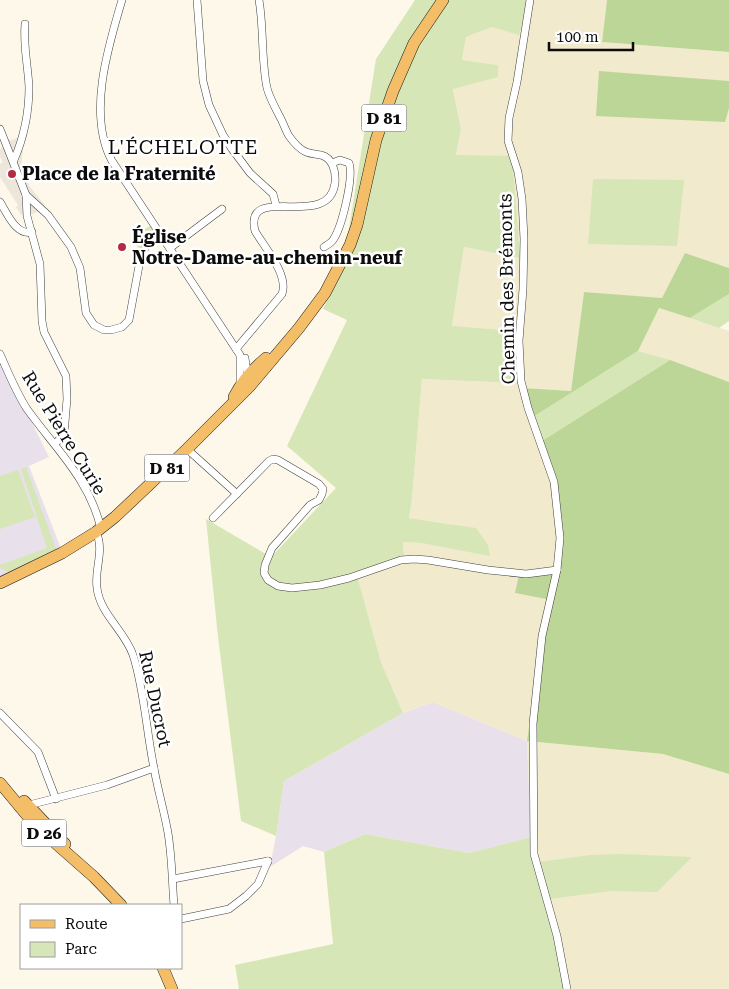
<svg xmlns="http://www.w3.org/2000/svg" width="729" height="989" font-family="'Roboto Serif',serif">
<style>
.industrial{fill:#e8e0ea}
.farmland{fill:#f2eacd}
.green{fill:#d6e6b7}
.forest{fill:#bcd697}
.plaza{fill:#ede6db}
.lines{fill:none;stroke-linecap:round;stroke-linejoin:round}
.minor-casing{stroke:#3f3f3f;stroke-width:8}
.primary-casing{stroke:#1d1d1d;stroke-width:12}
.minor{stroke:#fff;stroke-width:7}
.primary{stroke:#f3be67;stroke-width:11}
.poi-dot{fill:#b52a43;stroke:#fff;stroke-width:2}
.labels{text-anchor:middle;stroke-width:5;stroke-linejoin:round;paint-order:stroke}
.shield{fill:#fff;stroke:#555;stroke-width:1}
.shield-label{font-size:16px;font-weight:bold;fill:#0c0c0c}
.poi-label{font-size:18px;font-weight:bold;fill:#0c0c0c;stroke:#fff;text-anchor:start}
.street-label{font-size:18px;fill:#0c0c0c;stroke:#fff}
.quarter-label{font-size:20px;letter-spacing:1px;fill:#0c0c0c;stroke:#fff}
</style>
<rect width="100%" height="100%" fill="#fef8eb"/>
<g class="industrial">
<path d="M0,359L49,457L29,466L63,554L0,585Z"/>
<path d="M433,702L527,741L531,837L469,853L365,834L324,852L303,846L270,867L276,836L284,781L403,713Z"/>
</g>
<g class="farmland">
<path d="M528,0H607L602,42L729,52V268L685,253L662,299L584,292L571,391L524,388L558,492L559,573L515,593L546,599L527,741L663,754L729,774V989H571L531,837L527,741L433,702L403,713L381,662L358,579L404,557L403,542L421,543L490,555L451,524L409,518L412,499L422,379L516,383L452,327L464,247L519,258L456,155L461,129L453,88L498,65L462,60L466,37L492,27Z"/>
<path d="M659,308L729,331V382L638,351Z"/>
</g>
<g class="green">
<path d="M415,0H528L519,35L492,27L466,37L462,60L498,65V77L453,89L461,129L456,155L512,156L520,258L464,247L452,326L514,331L516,383L422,379L412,499L409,518L476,528L488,545L490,556L421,543L403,542L404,557L358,579L381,662L403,713L284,781L276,836L241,821L218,637L206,519L271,557L336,488L287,446L347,320L323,309L344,260L376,59Z"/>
<path d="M593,179L684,180L677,246L588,244Z"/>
<path d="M150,226L153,231L152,236L139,252L133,236Z"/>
<path d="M729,294V321L719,328L690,318Z"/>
<path d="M638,351L670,360L542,441L533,417Z"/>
<path d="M26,467L56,549L55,551L10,573L0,568V565L47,548L21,469Z"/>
<path d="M18,470L35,517L0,529V476Z"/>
<path d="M365,834L469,853L531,837L539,862L591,855L620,854L692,857L657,892L611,891L549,899L571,989H239L235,965L333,944L324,852Z"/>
</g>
<g class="forest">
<path d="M607,0H729V52L602,42Z"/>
<path d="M599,71L729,81V108L725,122L596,116Z"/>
<path d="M685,253L729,268V294L690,318L659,308L638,351L533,417L524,388L571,391L584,292L662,298Z"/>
<path d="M670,360L729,382V774L663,754L527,741L546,599L515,593L519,575L559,573L562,532L542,441Z"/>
</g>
<path class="plaza" d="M21,134L27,135L23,149L21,169L30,187L45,205L40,211L25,217L21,215L16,207L18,205L0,177V164L3,162L0,157V149L3,147L0,137L12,140L19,137Z"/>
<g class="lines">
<g class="minor-casing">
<g id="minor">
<path d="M122,0C108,47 87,115 112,161L240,355V384"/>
<path d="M197,0L203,81L209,105L223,135L232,149L250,173L273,194L276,205"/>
<path d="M530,0L517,82L509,118L508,141L518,172L522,199L524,239L523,289L519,341L521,381L528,408L554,482L560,538L557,570L542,636L533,724L534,854L557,936L567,989"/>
<path d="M0,129L26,195L27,216L40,264L42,321L44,332L66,376L67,399L64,434L55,444"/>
<path d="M14,160C24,137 29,113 29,87C28,66 23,45 25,24"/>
<path d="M26,195L48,215L71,247L80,268L86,313L94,325L104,330H111L122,327L129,320L141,255L147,245L160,234"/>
<path d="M0,202C7,213 16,236 32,232"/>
<path d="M324,247C327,245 331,243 333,240C342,227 354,177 349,163L340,160L332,163"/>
<path d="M170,248L222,209"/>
<path d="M236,349L282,294C289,275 265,248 255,231C243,181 329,232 335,183C336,172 333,158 321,155C316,154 311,154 306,152C299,149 294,143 289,136C286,131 284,125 281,119C276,109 270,99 267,88C261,59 264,29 259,0"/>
<path d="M0,354C8,372 16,392 27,409C55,448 90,480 101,529"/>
<path d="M245,358L248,378"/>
<path d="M187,449L237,494"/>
<path d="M213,518L269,461L273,459L278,460L319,484L323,489L322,494L319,500L310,505L272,548L265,565L264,573L268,580L278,586L292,588L320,585L349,578L401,560L414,559L428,560L488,570L526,574L557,570"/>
<path d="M96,532C105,550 94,570 97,588C100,614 125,631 133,655C144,689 146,727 153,763C157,787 164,810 168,833C172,857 172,881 174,905"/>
<path d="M0,713L38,752L56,799"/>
<path d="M29,805L107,785L154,768"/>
<path d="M173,879L268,861"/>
<path d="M181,919L229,909L246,896L258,884L268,861"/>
</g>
</g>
<g class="primary-casing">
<g id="primary">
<path d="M234,397C242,381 253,369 266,358"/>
<path d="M0,583L62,553L96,532L115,517L187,449L250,386L299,328L325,293L350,245L357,225L376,140L393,91L414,43L443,0"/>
<path d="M0,783L35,825L94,877L121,905"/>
<path d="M24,801L65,844"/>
<path d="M163,968L172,989"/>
</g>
</g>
<use href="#minor" class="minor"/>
<use href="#primary" class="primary"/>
</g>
<g class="poi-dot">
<circle cx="12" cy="174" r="5"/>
<circle cx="122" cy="247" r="5"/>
</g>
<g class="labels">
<g class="shield">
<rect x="361.5" y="104.5" width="45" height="27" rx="4"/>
<rect x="144.5" y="454.5" width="45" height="27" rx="4"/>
<rect x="21.5" y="819.5" width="45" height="27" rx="4"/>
</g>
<g class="shield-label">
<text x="384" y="124">D 81</text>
<text x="167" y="474">D 81</text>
<text x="44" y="839">D 26</text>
</g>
<g class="poi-label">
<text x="22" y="180">Place de la Fraternité</text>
<text x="132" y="243">Église<tspan x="132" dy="21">Notre-Dame-au-chemin-neuf</tspan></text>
</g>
<g class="street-label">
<text transform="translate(507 289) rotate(-91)" y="6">Chemin des Brémonts</text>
<text transform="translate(64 433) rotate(58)" y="6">Rue Pierre Curie</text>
<text transform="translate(155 699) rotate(78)" y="6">Rue Ducrot</text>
</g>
<g class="quarter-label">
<text x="183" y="154">L'ÉCHELOTTE</text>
</g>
</g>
<rect x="20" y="904" width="162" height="65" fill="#ffffff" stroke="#9e9e9e"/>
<rect x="30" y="920" width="25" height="8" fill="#f3be67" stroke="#9e9e9e"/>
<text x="65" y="929" font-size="15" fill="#0c0c0c">Route</text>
<rect x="30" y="942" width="25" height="15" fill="#d6e6b7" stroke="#9e9e9e"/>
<text x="65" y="954" font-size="15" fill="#0c0c0c">Parc</text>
<path d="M549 42v8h84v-8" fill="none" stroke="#0c0c0c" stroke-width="2.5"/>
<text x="556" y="42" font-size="15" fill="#0c0c0c" stroke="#ffffff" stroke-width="4" paint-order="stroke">100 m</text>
</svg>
